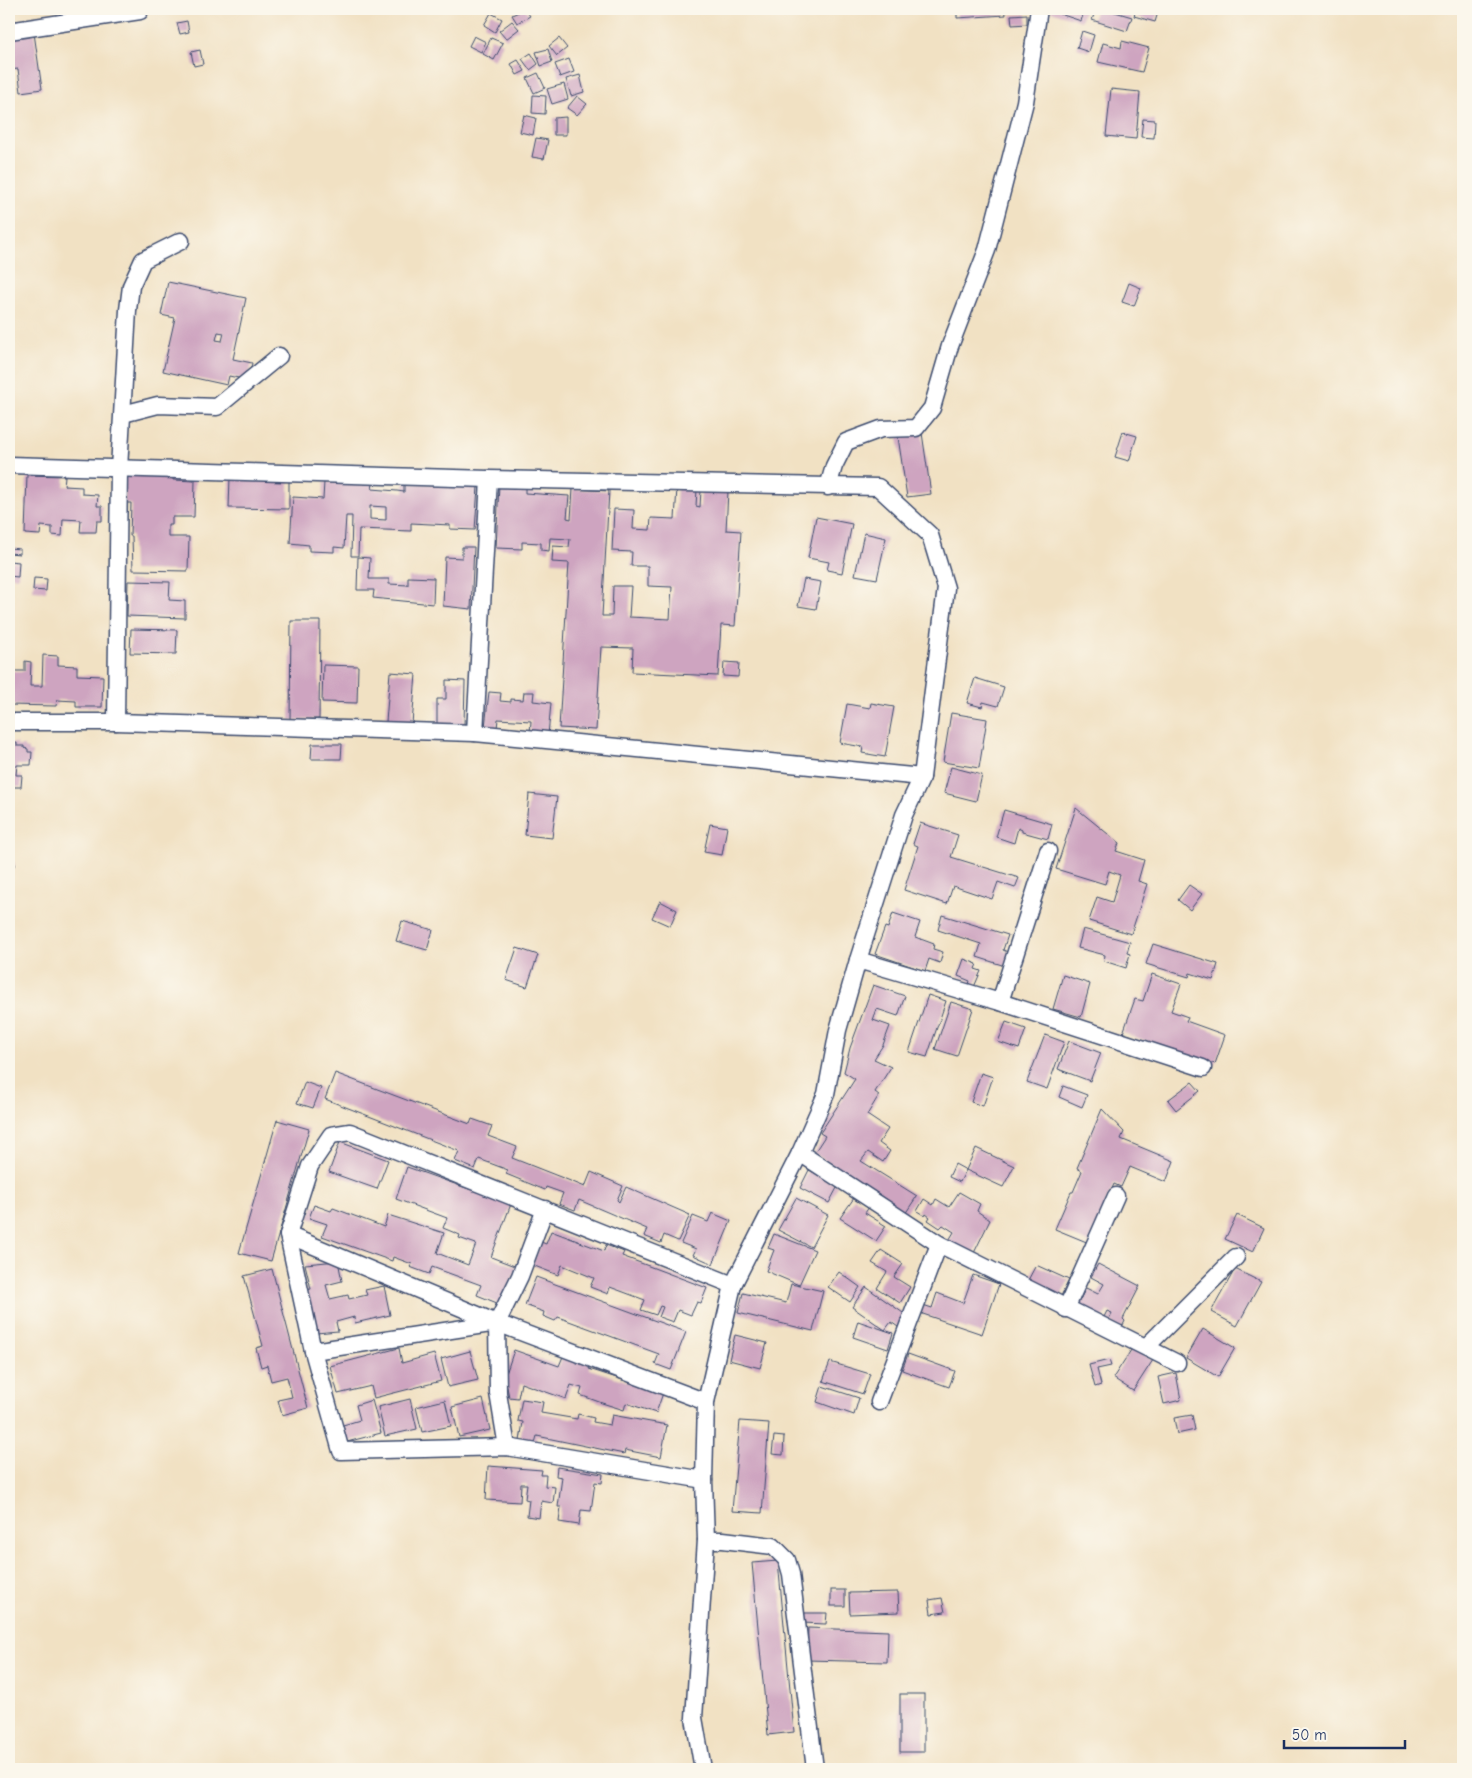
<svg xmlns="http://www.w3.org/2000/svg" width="1472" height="1778" font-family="'Comic Neue',sans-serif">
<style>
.building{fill:#cea4c0;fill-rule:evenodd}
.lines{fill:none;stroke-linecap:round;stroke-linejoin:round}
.street-casing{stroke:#3b4a6d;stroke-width:19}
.street{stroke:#fff;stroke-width:16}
</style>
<rect width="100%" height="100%" fill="#fbf7ec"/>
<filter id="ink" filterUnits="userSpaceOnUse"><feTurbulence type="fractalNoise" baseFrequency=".02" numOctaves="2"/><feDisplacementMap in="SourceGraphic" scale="10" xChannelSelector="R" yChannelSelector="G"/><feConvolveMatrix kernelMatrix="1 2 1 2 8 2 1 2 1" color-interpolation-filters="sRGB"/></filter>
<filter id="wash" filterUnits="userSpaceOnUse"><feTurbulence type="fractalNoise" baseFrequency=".0096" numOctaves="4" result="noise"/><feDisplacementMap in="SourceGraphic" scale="20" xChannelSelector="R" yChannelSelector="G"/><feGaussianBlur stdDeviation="1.12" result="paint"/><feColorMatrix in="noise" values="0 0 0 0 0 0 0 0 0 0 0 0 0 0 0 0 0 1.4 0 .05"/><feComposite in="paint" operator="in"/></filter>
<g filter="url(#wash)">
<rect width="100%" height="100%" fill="#f1e1c3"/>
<g id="blocks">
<g class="building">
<path d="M525,9L530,16L517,23L512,15Z"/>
<path d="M957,9H1005L1006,15L957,18Z"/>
<path d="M1048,9H1085L1081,21L1048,10Z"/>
<path d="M1096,9H1105L1132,17L1127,31L1092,20Z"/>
<path d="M1136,9H1159L1155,22L1134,16Z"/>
<path d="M491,13L502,19L495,32L484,25Z"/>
<path d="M1027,14V24L1012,25L1011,15Z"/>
<path d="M187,21L189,32L180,34L177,23Z"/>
<path d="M512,21L519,29L506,39L499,31Z"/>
<path d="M1082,31L1094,35L1089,52L1077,48Z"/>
<path d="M34,33L42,89L21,92L18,69L9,70V37Z"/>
<path d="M474,36L486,42L481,52L469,46Z"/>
<path d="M491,38L503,43L494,60L483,54Z"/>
<path d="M559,38L567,48L557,56L549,46Z"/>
<path d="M1122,41L1149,48L1142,72L1098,62L1103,43L1121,48Z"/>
<path d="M548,49L552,62L541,66L536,52Z"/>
<path d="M200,50L203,64L194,66L191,52Z"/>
<path d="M531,53L538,64L530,70L522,59Z"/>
<path d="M569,59L574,72L560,77L555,64Z"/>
<path d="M518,60L525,71L517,75L511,64Z"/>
<path d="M538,73L545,88L534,93L527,78Z"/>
<path d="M580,75L584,92L571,96L566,79Z"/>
<path d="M564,84L568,99L552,104L547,89Z"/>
<path d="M1111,89L1140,92L1136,139L1106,136Z"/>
<path d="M533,95L546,96L545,114L532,113Z"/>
<path d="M577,96L587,104L577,115L567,108Z"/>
<path d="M524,115L536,118L533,135L520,132Z"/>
<path d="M566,117V135H554V118Z"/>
<path d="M1143,119L1155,120L1154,138L1141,137Z"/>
<path d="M536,138L548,140L544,159L532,157Z"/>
<path d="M168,282L246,298L233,359L252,363L248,380L229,376L227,385L163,371L175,318L161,315ZM218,332L224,333L222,341L216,340Z"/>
<path d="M1129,283L1141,288L1134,306L1122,302Z"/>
<path d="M1123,432L1137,436L1129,461L1115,457Z"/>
<path d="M922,433L931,494L907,497L898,437Z"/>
<path d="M125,474L173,475V480L195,481L194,517H172V525H168V537H189L188,571L133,570L132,536H130L131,503H124Z"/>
<path d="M27,475L65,476L64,486L82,487V494L98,495L97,506H102V521H97L96,532H80L81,520L63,519L62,536L52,535V527L41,526L40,535L25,534Z"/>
<path d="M230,477L289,478V509L229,508Z"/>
<path d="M324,482L373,484L372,489L397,491L404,492V483L478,486L475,530L450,529V525L411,523V531L359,529L358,556H351L352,516H346L344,548L334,547V552L309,551V545L290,543L293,497L323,499ZM370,506L386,507V520L370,519Z"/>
<path d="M499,485L525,486V493L569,496L567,518L571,519L573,489L609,491L602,616H612L613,586H631L629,617L670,619L672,587L648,586V566H631L632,552L612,551L614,509L634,510L633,529L650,530L651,518L675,519L677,488L697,489L696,506L700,507L701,490L728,491L726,530L741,531L735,626L721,625L718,676L632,672L633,648L601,647L596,730L559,728L569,563L552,562L553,546L569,547L570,539L550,538L549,551L541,550V543L522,542V549L496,548Z"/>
<path d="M816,517L852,524L842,573L827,570L829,562L808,558Z"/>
<path d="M864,533L886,538L877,579L855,575Z"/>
<path d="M462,547H474L471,609L443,606L445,557L462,558Z"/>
<path d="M9,548L20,549V554L9,553Z"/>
<path d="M358,557L370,558L369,579H389V584L408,585V577L434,578L433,604L373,598L374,590H357Z"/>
<path d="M9,561L19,562L18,577L9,576Z"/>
<path d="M34,578L47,579L46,591L33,590Z"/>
<path d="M804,579L821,582L816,609L798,606Z"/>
<path d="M128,581L170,582L169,600L185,601V618L127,616Z"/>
<path d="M291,621H320L319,719L290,720Z"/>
<path d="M131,629L177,630L176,654L130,653Z"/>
<path d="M43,655L58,656V665L77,666V675L103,676L102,707H76V701L57,700L56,706L9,705V671H25V661L31,662L30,686H42Z"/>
<path d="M724,662L739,663L738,677L723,676Z"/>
<path d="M323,665L358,666L357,703L322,702Z"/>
<path d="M390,672L416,674L412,724L386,722Z"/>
<path d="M975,678L1004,687L998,706L983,702L982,707L967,703Z"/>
<path d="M446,680L465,681L464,725L437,724V699H446Z"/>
<path d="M489,692L501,693L500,701L511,702V699L523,700L524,692H534L533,701L551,703L548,735L530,733L531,721L498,719L497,728L485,727Z"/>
<path d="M871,703L894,707L885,757L862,753L863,747L840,743L847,704L870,708Z"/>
<path d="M951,713L987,719L979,768L943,762Z"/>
<path d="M9,743H17V746H24V748L28,749V752H32L31,765H17L16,775H22L21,787H9Z"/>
<path d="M312,744H342L341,759H311Z"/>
<path d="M951,767L982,775L976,801L944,793Z"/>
<path d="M529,794L557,797L552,838L525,835Z"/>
<path d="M1076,808L1119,843L1116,851L1144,860L1138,881L1147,884L1131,934L1089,921L1097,897L1112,902L1120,875L1109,871L1105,884L1056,869Z"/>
<path d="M1004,810L1052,824L1048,839L1022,832V830L1018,828L1014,843L996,837Z"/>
<path d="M920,823L958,835L951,857L1019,878L1015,888L998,882L992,899L953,886L947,904L904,890L918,846L913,844Z"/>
<path d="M710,824L727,827L722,855L704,852Z"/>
<path d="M9,861L15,863L9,879Z"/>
<path d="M1189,885L1202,894L1190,910L1178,900Z"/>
<path d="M660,901L677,910L670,926L652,918Z"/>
<path d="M893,913L920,922L915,937L934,944L933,949L943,952L940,963L929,959L925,971L875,954L885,927L888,928Z"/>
<path d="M942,915L1008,935L1003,950L1010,953L1005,966L977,957L981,944L938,930Z"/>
<path d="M402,921L433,930L427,950L396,941Z"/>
<path d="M1083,929L1130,942L1127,953L1130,954L1126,968L1104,961L1105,955L1078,948Z"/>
<path d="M1153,944L1218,964L1213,980L1190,973L1189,977L1146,964Z"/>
<path d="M517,948L538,955L527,987L506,980Z"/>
<path d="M964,959L977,964L975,969L981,971L974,987L969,984L970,981L958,976Z"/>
<path d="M1152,974L1181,984L1171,1011L1188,1017L1186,1021L1225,1035L1215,1064L1123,1033L1135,999L1143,1001Z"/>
<path d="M1063,975L1090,984L1081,1017L1053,1009Z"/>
<path d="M873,985L905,996L898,1016L877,1009L873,1020L890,1026L883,1045L874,1059L891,1067L875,1092L879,1095L867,1115L888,1129L879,1143L890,1151L883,1162L868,1152L861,1161L917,1196L905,1214L814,1153L825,1136L820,1133L855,1079L844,1072L850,1048Z"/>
<path d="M928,995L946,1001L927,1057L909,1052Z"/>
<path d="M951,1002L973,1009L957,1056L935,1049Z"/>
<path d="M1006,1022L1026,1029L1019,1049L998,1042Z"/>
<path d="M1045,1035L1064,1042L1047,1089L1027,1082Z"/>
<path d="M1069,1041L1101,1053L1090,1081L1058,1069Z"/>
<path d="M335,1073L470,1124L472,1119L492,1126L488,1136L517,1147L512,1158L568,1180L585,1187L591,1172L623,1186L617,1200L619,1202L626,1187L690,1215L678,1241L664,1235L661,1243L644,1236L647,1229L579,1200L575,1210L559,1204L563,1193L546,1187L545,1190L506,1174L508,1170L479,1159L475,1169L455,1161L459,1151L325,1099Z"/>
<path d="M981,1073L993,1077L983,1106L971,1102Z"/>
<path d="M305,1082L321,1088L313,1108L297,1103Z"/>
<path d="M1192,1082L1200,1091L1176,1110L1168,1100Z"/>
<path d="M1063,1086L1087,1095L1082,1107L1059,1097Z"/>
<path d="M1102,1109L1124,1132L1121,1139L1174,1161L1166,1182L1130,1167L1121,1187L1114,1184L1089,1243L1055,1229L1071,1192H1073L1082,1171L1077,1168Z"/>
<path d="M277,1120L309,1129L271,1261L239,1253Z"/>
<path d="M340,1142L388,1160L377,1189L329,1172Z"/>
<path d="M976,1148L1014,1166L1003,1187L966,1170Z"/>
<path d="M955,1164L966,1170L960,1182L949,1177Z"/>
<path d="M407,1167L511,1204L491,1257L517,1267L502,1305L477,1295L481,1285L432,1267L429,1274L410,1267L412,1264L393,1257L392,1261L322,1236L327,1224L309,1218L314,1205L331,1211L333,1208L384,1227L388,1215L444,1233L437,1253L468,1265L476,1244L459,1238L460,1235L443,1228L447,1218L396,1199Z"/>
<path d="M809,1170L838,1186L829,1203L800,1188Z"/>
<path d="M959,1192L980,1204L977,1211L990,1220L973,1255L948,1242L954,1232L943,1225L940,1228L928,1220L930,1217L926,1214L925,1216L917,1211L924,1199L933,1205L936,1199L949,1207Z"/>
<path d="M796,1198L828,1215L811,1247L778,1230Z"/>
<path d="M854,1198L869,1207L865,1213L886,1226L876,1241L840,1218Z"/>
<path d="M712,1213L731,1221L713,1264L693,1255L696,1249L681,1243L693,1216L708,1222Z"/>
<path d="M1237,1215L1264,1228L1253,1252L1225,1239Z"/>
<path d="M551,1231L604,1251L606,1245L624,1252L622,1256L707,1288L701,1303L697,1302L691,1315L678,1310L673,1322L659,1317L663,1307L660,1306L656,1315L641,1310L645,1300L610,1287L608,1294L590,1287L594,1278L562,1265L558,1275L532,1265L541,1242L546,1244Z"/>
<path d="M774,1234L815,1250L799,1285L766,1271L774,1250L768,1248Z"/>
<path d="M881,1250L903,1264L894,1277L910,1287L900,1303L877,1288L887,1272L872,1263Z"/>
<path d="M338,1261L342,1281L326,1285L330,1299L348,1295L349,1299L367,1295L365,1290L384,1286L390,1315L355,1323L354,1317L336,1322L338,1331L316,1333L306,1290L311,1289L305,1264Z"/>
<path d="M1098,1264L1140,1286L1123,1319L1125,1321L1121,1329L1108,1321L1112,1313L1107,1311L1103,1319L1077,1305L1086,1288L1098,1294L1104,1284L1091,1277Z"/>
<path d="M1036,1265L1069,1280L1058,1302L1025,1286Z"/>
<path d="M272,1269L308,1408L282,1415L278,1400L292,1397L287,1377L271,1381L267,1365L261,1367L256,1348L263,1346L244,1276Z"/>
<path d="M1235,1269L1261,1282L1237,1326L1211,1312Z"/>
<path d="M839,1272L860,1287L850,1302L828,1287Z"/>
<path d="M973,1275L999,1284L982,1334L920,1313L923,1305L932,1308L937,1293L963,1303Z"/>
<path d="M536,1277L686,1332L671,1370L655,1364L659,1354L558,1317L555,1321L543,1316L544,1312L525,1305Z"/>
<path d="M791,1284L823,1291L813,1331L738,1313L743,1293L786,1303Z"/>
<path d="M866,1287L906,1315L898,1327L891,1322L885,1330L852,1307Z"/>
<path d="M858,1321L893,1333L888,1349L853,1337Z"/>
<path d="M1203,1329L1235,1348L1218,1377L1186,1358Z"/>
<path d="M735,1335L767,1343L760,1368L729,1360Z"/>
<path d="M1133,1347L1153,1360L1133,1391L1113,1378Z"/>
<path d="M399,1348L402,1363L434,1354L441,1381L374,1398L371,1386L338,1394L330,1366Z"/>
<path d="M514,1350L559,1366L564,1354L591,1364L589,1369L663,1393L656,1413L626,1403L624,1410L602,1403L580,1395L582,1388L571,1385L566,1399L521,1383L518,1398L509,1397L505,1377Z"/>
<path d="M470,1351L478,1380L448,1387L441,1359Z"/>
<path d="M908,1354L955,1371L949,1387L902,1370Z"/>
<path d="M1109,1360L1111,1366L1097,1369L1101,1385L1095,1387L1089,1365Z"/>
<path d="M830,1362L870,1374L863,1394L823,1381Z"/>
<path d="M1176,1373L1181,1400L1164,1404L1158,1377Z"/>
<path d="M822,1386L859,1398L854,1415L817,1402Z"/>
<path d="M410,1399L417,1429L385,1436L378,1407Z"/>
<path d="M483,1399L490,1430L459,1437L452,1407Z"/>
<path d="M522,1399L543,1402L541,1413L577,1419L578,1414L594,1418L593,1422L610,1425L612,1415L667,1425L661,1457L625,1450L624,1454L537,1436L535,1443L520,1441L523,1422L518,1421Z"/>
<path d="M372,1400L381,1433L347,1442L343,1425L360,1420L356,1405Z"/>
<path d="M445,1400L451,1426L422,1432L416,1407Z"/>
<path d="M1192,1415L1195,1430L1177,1434L1174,1418Z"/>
<path d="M740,1421L769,1423L762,1513L732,1511Z"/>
<path d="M774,1436L784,1437L783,1455L772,1454Z"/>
<path d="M488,1466L542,1470L541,1475H546L545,1486L555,1487L553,1503L541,1501L539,1518L527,1516L529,1500L525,1499L527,1484H521L520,1502L486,1500Z"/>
<path d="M557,1467L603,1474L602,1483L595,1482L591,1511L581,1510L579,1525L559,1522L561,1507H558L562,1477L556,1476Z"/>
<path d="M778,1561L794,1732L768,1735L752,1563Z"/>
<rect x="831" y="1590" width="14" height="16"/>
<path d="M898,1592L899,1612L850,1614L849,1593Z"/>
<path d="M942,1598L945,1612L931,1614L929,1600Z"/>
<path d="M803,1613H827L826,1624L802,1623Z"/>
<path d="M808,1628L888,1631L887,1662L807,1660Z"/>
<rect x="900" y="1694" width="24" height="58"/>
</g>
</g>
</g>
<g filter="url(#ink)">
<use href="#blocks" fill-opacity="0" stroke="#3b4a6d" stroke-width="1"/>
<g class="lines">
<g class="street-casing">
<g id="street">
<path d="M9,31L140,11"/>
<path d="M123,414L158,405L217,407L279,356"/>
<path d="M9,465L489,479L878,487L930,535L946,588L922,777L904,815L858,960L838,1030L826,1094L800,1153L733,1285L706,1402L704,1480L706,1540L694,1718L703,1769"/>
<path d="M828,487L834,466L846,442L881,429L916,428L932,408L950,346L987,250L1025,102L1039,9"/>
<path d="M9,722H116L475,733L922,777"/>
<path d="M116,722L119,469L128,310L131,286L143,260L181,241"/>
<path d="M475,733L489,479"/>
<path d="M858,960L1000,1002L1203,1068"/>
<path d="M1000,1002L1048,851"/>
<path d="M800,1153L939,1244L1177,1363"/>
<path d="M288,1235L497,1323L706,1402"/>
<path d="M1066,1309L1116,1196"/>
<path d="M1146,1347L1236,1257"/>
<path d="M313,1351L497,1323"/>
<path d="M879,1402L939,1244"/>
<path d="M507,1447L498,1393L497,1323L520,1276L545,1209"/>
<path d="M704,1480L507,1447L341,1451L313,1351L288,1235L310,1166L331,1135L350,1132L733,1285"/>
<path d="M706,1540H723L773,1546L787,1560L791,1574L815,1769"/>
</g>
</g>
<use href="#street" class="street"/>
</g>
</g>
<rect width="1472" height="1778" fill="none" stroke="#fbf7ec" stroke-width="30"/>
<path d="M1284 1740v8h121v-8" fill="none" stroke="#1b2f5e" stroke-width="2.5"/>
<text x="1292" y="1740" font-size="15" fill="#1b2f5e" stroke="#fbf7ec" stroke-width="4" paint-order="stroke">50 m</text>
</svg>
